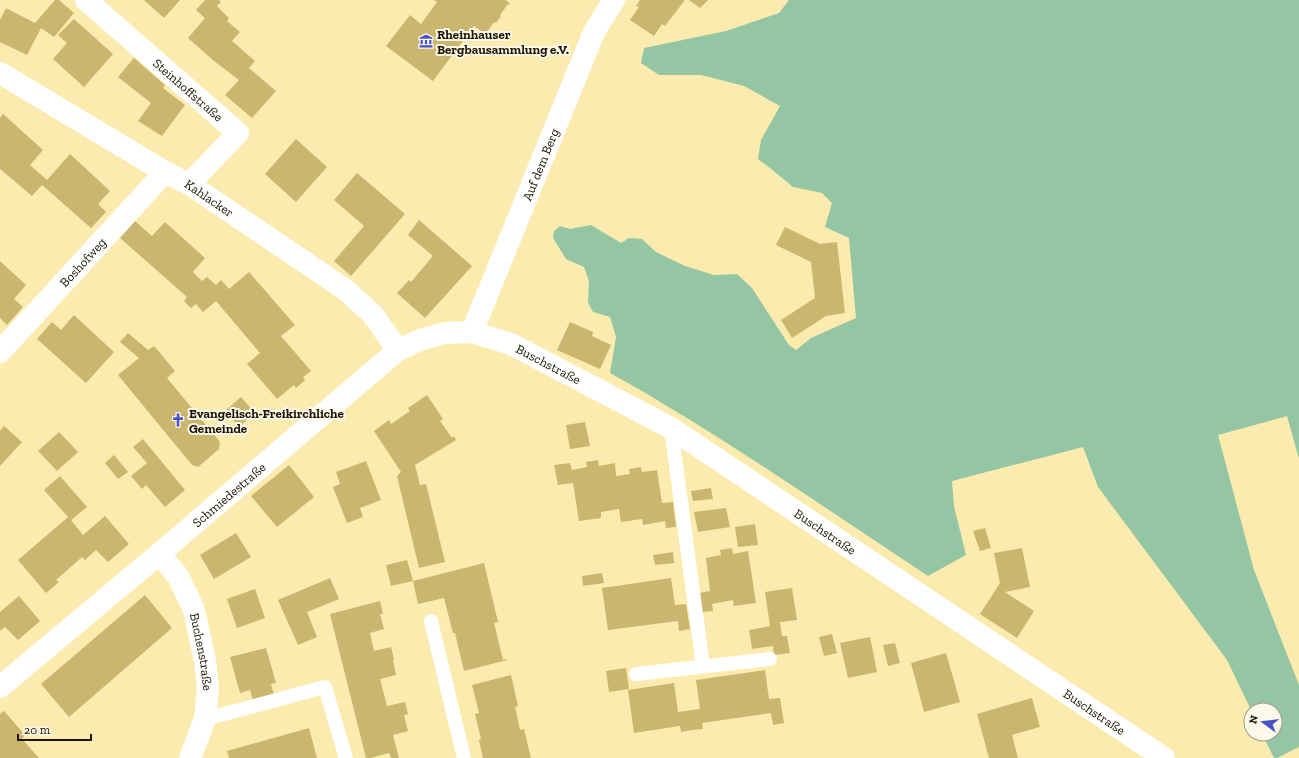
<svg xmlns="http://www.w3.org/2000/svg" width="1299" height="758" font-family="'Zilla Slab',serif">
<style>
.green{fill:#95c6a4}
.building{fill:#cab66f}
.lines{fill:none;stroke-linecap:round;stroke-linejoin:round}
.service{stroke:#fff;stroke-width:14}
.minor{stroke:#fff;stroke-width:22}
.labels{text-anchor:middle;stroke-width:4;stroke-linejoin:round;paint-order:stroke}
.poi-label{font-size:13px;font-weight:bold;fill:#1c1501;stroke:#fcf8ea;text-anchor:start}
.street-label{font-size:13px;fill:#1c1501;stroke:#fcf8ea}
</style>
<rect width="100%" height="100%" fill="#fcebae"/>
<path class="green" d="M789,0H1299V459L1287,416L1218,435L1254,570L1299,685V747L1277,758H1274L1262,734H1275V710H1251L1227,660L1098,487L1083,447L952,481L954,506L966,555L928,576C823,507 720,434 610,373L616,337L610,317L593,312L588,302L589,281L584,267L566,259L553,238L554,231L560,226L570,229L591,225L621,243L629,238L642,239L656,252L685,266L714,275L737,274L752,288L789,345L796,350L811,338L856,318L849,238L825,227L832,203L822,193L793,187L770,168L758,159L761,140L780,106L744,86L701,75H659L641,63L644,48L726,31L779,13Z"/>
<g class="building">
<path d="M55,0H59L74,13L54,37L41,28L27,55L0,42V20L6,8L35,23Z"/>
<path d="M144,0H180L164,18Z"/>
<path d="M205,0H219L221,2L217,6L229,18L227,21L240,32L232,41L255,61L249,68L276,91L252,118L225,95L239,80L214,61L188,38L205,18L196,10Z"/>
<path d="M434,0H506L510,4L509,5L508,4L500,15L501,16L496,23L494,22L487,32L488,33L487,35L474,26L433,81L386,46L410,15L421,24L437,2Z"/>
<path d="M640,0H685L665,26L662,24L654,36L630,20L639,7L636,6Z"/>
<path d="M689,0H708L700,8Z"/>
<path d="M74,19L113,54L84,87L53,59L67,43L58,35Z"/>
<path d="M134,58L165,85L163,88L185,105L162,136L138,121L151,103L118,77Z"/>
<path d="M3,114L43,150L30,165L47,180L70,154L110,191L98,204L106,212L91,228L42,185L32,196L0,169V118Z"/>
<path d="M296,139L327,167L296,202L265,174Z"/>
<path d="M357,173L405,214L351,276L334,261L364,226L334,200Z"/>
<path d="M419,220L472,266L425,318L397,293L409,280L411,282L433,256L408,235Z"/>
<path d="M135,221L152,236L165,222L205,258L193,272L202,281L207,277L216,285L221,280L229,289L249,272L295,325L281,336L311,371L303,377L305,380L296,388L294,385L277,399L247,364L260,353L216,301L203,312L196,304L191,308L184,301L187,297L120,238Z"/>
<path d="M785,227L820,244L837,242L845,313L826,316L792,338L781,320L815,298L811,262L776,245Z"/>
<path d="M0,261L26,285L14,299L23,307L7,325L0,318Z"/>
<path d="M74,315L114,352L86,383L37,339L52,322L61,330Z"/>
<path d="M570,322L593,332L592,336L611,345L600,369L557,350Z"/>
<path d="M128,333L148,350L154,346L175,371L167,378L220,442L219,449L198,467L192,465L118,375L139,358L120,342Z"/>
<path d="M427,395L443,419L440,421L452,438L454,436L456,440L415,465L420,485L426,484L445,562L419,568L397,476L401,472L374,431L389,420L391,424L410,411L408,408Z"/>
<path d="M241,397L255,413L239,427L225,411Z"/>
<path d="M585,422L590,446L570,449L566,425Z"/>
<path d="M4,426L22,442L0,466V431Z"/>
<path d="M59,432L78,452L57,471L38,451Z"/>
<path d="M143,439L185,490L165,507L146,485L142,489L131,476L147,463L133,447Z"/>
<path d="M114,455L128,472L118,479L105,463Z"/>
<path d="M598,460L599,466L615,463L616,476L630,474L629,469L641,467L642,472L657,470L662,503L673,502L676,527L666,528L665,521L643,525L642,519L621,522L619,509L601,512V518L579,521L573,483L558,485L554,465L570,463L572,470L587,467L586,462Z"/>
<path d="M366,461L381,500L360,508L363,517L347,523L333,487L340,484L336,472Z"/>
<path d="M289,465L314,497L277,527L251,496Z"/>
<path d="M60,476L87,507L71,520L83,535L105,516L129,544L108,562L96,550L85,560L82,557L56,580L59,582L46,593L18,560L68,517L44,490Z"/>
<path d="M711,488L713,499L693,501L691,491Z"/>
<path d="M726,508L730,527L698,532L694,512Z"/>
<path d="M755,524L758,545L738,547L735,527Z"/>
<path d="M985,528L991,548L980,551L973,531Z"/>
<path d="M236,533L251,557L214,579L200,555Z"/>
<path d="M732,548L733,554L748,551L756,603L734,606L733,600L712,604L713,611L702,612L699,593L710,591L706,558L721,555L720,550Z"/>
<path d="M1022,548L1030,587L1005,592L1034,611L1017,638L980,614L1000,583L994,553Z"/>
<path d="M673,552L674,563L655,565L653,555Z"/>
<path d="M407,560L413,581L391,586L386,565Z"/>
<path d="M484,563L498,622L494,623L503,660L507,659V660L464,671L455,633H453L444,598L418,604L413,581Z"/>
<path d="M602,573L604,583L583,586L582,576Z"/>
<path d="M330,578L339,599L307,612L317,637L298,645L278,600Z"/>
<path d="M671,578L675,605L686,604L690,629L679,631L678,621L608,630L602,588Z"/>
<path d="M792,588L797,620L780,622L782,636H787L790,653L774,655L773,646L752,649L749,630L770,626L765,592Z"/>
<path d="M255,589L265,618L237,628L227,599Z"/>
<path d="M145,595L172,628L69,717L41,684Z"/>
<path d="M19,596L40,621L18,640L5,627L0,631V612Z"/>
<path d="M380,601L383,614H380L384,629L370,633L374,651L391,647L394,659L393,660L396,675L380,679L387,706L405,702L408,714L404,715L408,731L393,735L399,758H391L389,753L371,758H366L330,614Z"/>
<path d="M832,634L837,653L824,656L819,637Z"/>
<path d="M870,637L877,672L848,678L840,643Z"/>
<path d="M895,643L900,663L888,666L883,645Z"/>
<path d="M266,648L276,683L271,684L274,695L253,701L250,690L240,693L230,657Z"/>
<path d="M946,653L960,702L924,712L911,663Z"/>
<path d="M626,668L629,689L609,692L606,671Z"/>
<path d="M765,670L769,699L780,698L784,723L773,725L771,713L702,723L703,729L692,730L681,732L680,726L634,733L628,690L674,683L678,712L700,709L696,680Z"/>
<path d="M511,675L518,706L515,707L520,730L524,729L531,758H483L479,740L481,739L475,714L479,713L472,685Z"/>
<path d="M1032,698L1040,727L1012,735L1018,758H989L977,714Z"/>
<path d="M4,711L25,735L22,739L39,758H0V714Z"/>
<path d="M309,728L317,758H229L227,751Z"/>
</g>
<g class="lines">
<g class="service">
<path d="M671,428L703,666"/>
<path d="M431,621L464,758"/>
<path d="M636,674L770,659"/>
<path d="M205,719L325,687L346,758"/>
</g>
<g class="minor">
<path id="s1" d="M86,0L238,133L189,184"/>
<path id="s2" d="M0,73L165,172L189,184L346,290L373,315L398,350"/>
<path id="s3" d="M472,332L594,32L614,0"/>
<path id="s4" d="M0,352L165,172"/>
<path id="s5" d="M159,554L178,576L194,610L205,661L208,688L205,719L190,758"/>
<path id="s6" d="M0,687L159,554L398,350L420,340L445,333L472,332L511,344L671,428L1164,758"/>
</g>
</g>
<defs>
<g id="museum-bare" transform="scale(1.08)"><path d="M0-6L6-3V-2H-6V-3ZM-5-1h2V3h-2ZM-1-1h2V3h-2ZM3-1h2V3H3ZM-6 4H6V6H-6Z" fill="#4953c8" stroke="#fcf8ea" stroke-width="2.5" paint-order="stroke"/></g>
<g id="church-bare" transform="scale(1.08)"><path d="M-1.2-6h2.4v3.5h3.3v2.4h-3.3V6h-2.4V-.1h-3.3v-2.4h3.3Z" fill="#4953c8" stroke="#fcf8ea" stroke-width="2.5" paint-order="stroke"/></g>
</defs>
<g fill-rule="evenodd">
<use href="#museum-bare" x="426" y="41"/>
<use href="#church-bare" x="178" y="420"/>
</g>
<g class="labels">
<g class="poi-label">
<text x="437" y="39">Rheinhauser<tspan x="437" dy="15">Bergbausammlung e.V.</tspan></text>
<text x="189" y="418">Evangelisch-Freikirchliche<tspan x="189" dy="15">Gemeinde</tspan></text>
</g>
<g class="street-label">
<text dy="5" stroke="none"><textPath href="#s1" startOffset="136">Steinhoffstraße</textPath></text>
<text dy="5" stroke="none"><textPath href="#s3" startOffset="181">Auf dem Berg</textPath></text>
<text dy="5" stroke="none"><textPath href="#s2" startOffset="244">Kahlacker</textPath></text>
<text dy="5" stroke="none"><textPath href="#s4" startOffset="122">Boshofweg</textPath></text>
<text dy="5" stroke="none"><textPath href="#s6" startOffset="682">Buschstraße</textPath></text>
<text dy="5" stroke="none"><textPath href="#s6" startOffset="299">Schmiedestraße</textPath></text>
<text dy="5" stroke="none"><textPath href="#s6" startOffset="1006">Buschstraße</textPath></text>
<text dy="5" stroke="none"><textPath href="#s5" startOffset="109">Buchenstraße</textPath></text>
<text dy="5" stroke="none"><textPath href="#s6" startOffset="1330">Buschstraße</textPath></text>
</g>
</g>
<g transform="translate(1263 722) rotate(285)"><circle r="19" fill="#fcf8ea" stroke="#a29d8d"/>
<path d="M0-3L7 15L0 10L-7 15Z" fill="#4953c8"/>
<text y="-6" font-size="11" font-weight="bold" text-anchor="middle" fill="#1c1501">N</text>
</g>
<path d="M18 734v6h73v-6" fill="none" stroke="#1c1501" stroke-width="2"/>
<text x="24" y="734" font-size="12" fill="#1c1501" stroke="#fcf8ea" stroke-width="3" paint-order="stroke">20 m</text>
</svg>
